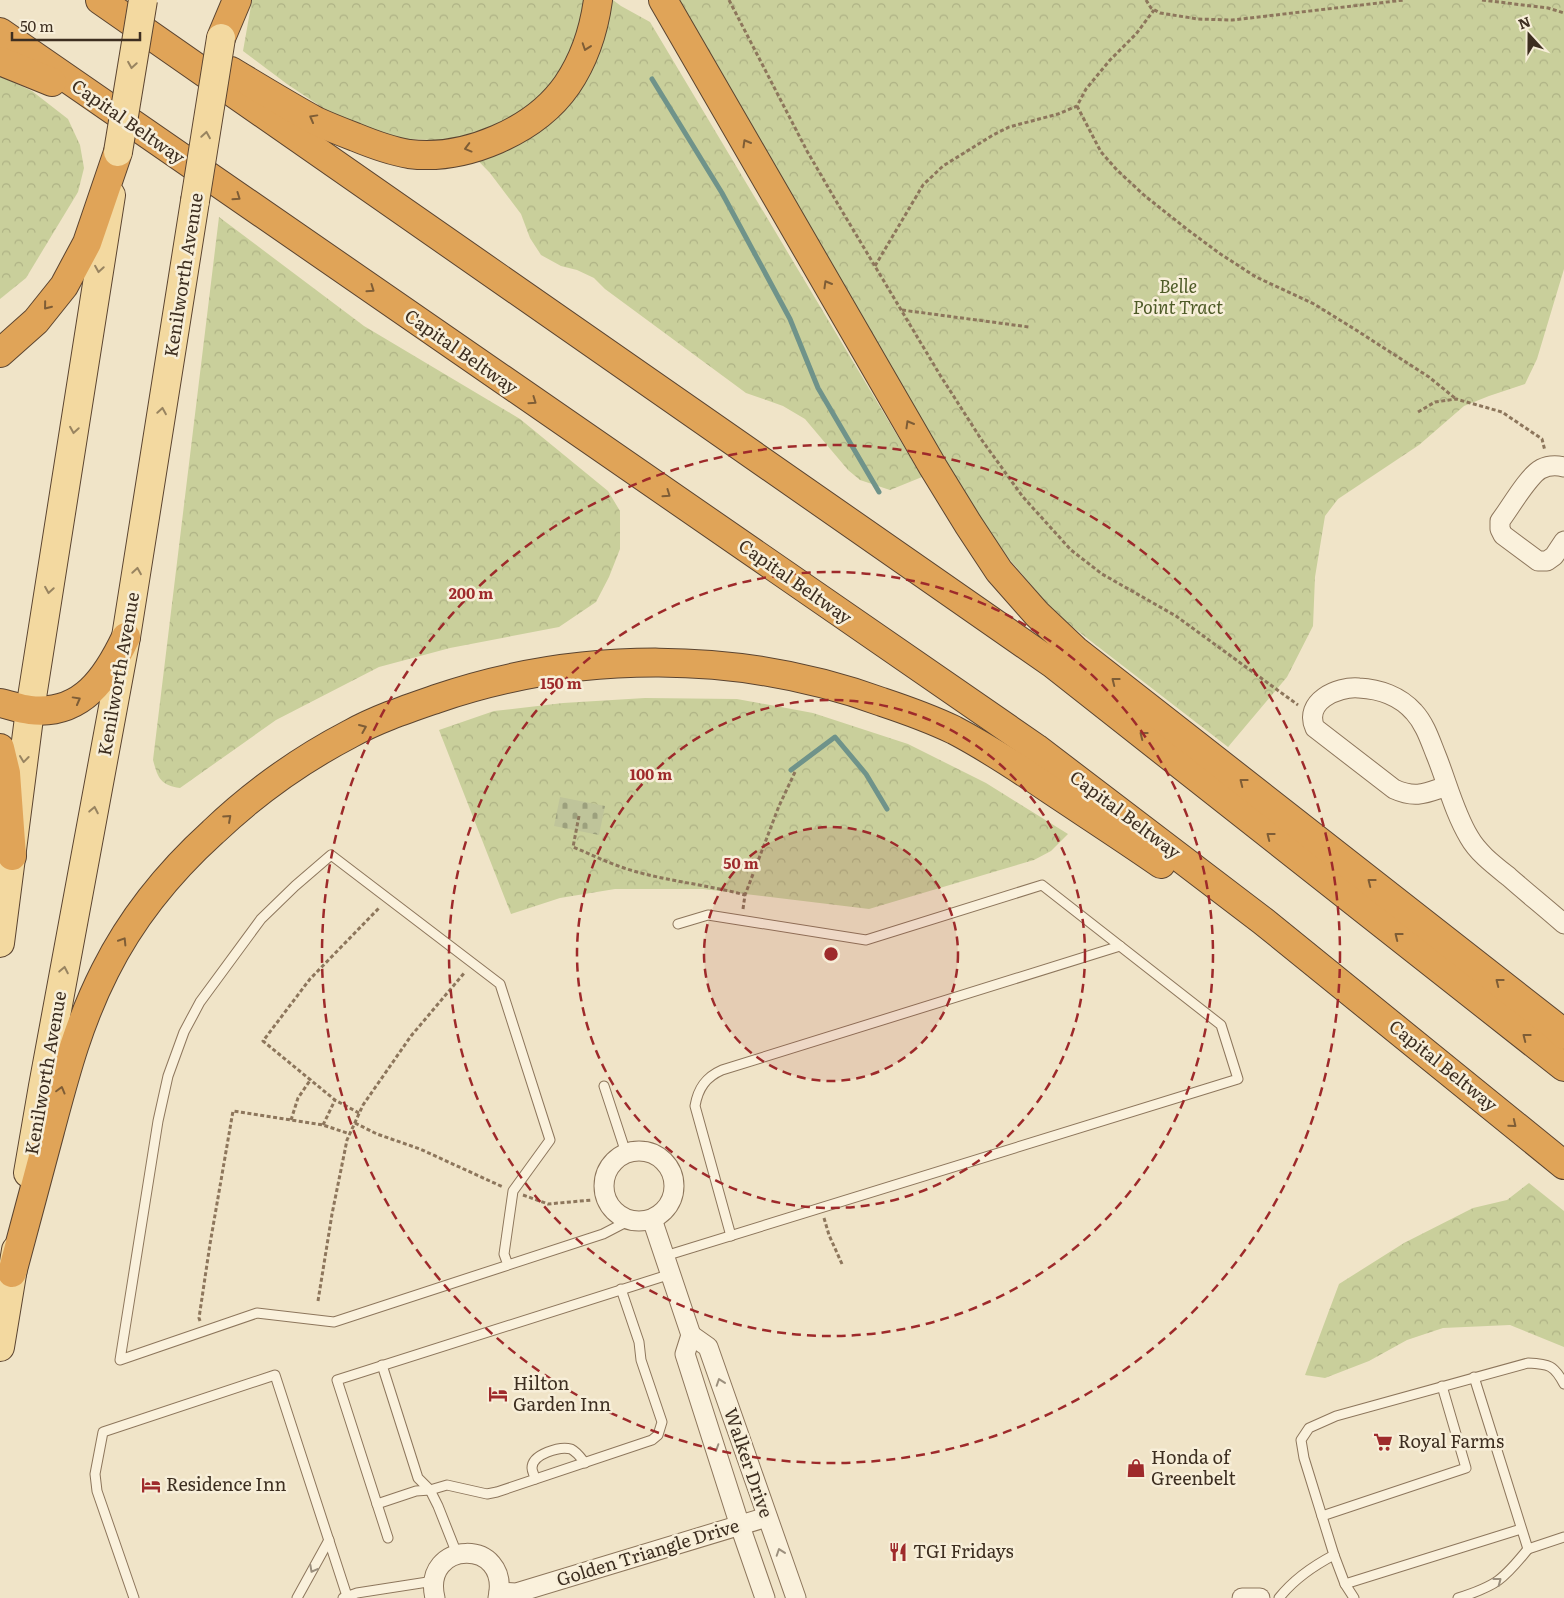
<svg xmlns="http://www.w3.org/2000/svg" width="1564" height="1598" font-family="Literata,serif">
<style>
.forest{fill:url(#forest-crowns)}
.cemetery{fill:url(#cemetery-stones)}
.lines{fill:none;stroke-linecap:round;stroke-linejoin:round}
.stream{stroke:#6f938a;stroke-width:5}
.service-casing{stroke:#8d765c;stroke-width:11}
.minor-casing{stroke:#8d765c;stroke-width:21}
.primary-casing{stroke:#5b4430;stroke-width:30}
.motorway-casing{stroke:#5b4430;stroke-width:30}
.path{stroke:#8d765c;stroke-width:3;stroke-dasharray:4 2.5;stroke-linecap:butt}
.service{stroke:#faf1dc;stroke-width:9}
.minor{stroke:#faf1dc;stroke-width:19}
.primary{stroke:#f3d9a0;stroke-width:28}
.motorway{stroke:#e0a458;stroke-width:28}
.primary-bridge-casing{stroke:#5b4430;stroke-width:30;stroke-linecap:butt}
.primary-bridge{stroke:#f3d9a0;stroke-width:28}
.oneway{stroke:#7e5d36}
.oneway2{stroke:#988460}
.oneway3{stroke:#9c907e}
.ring{fill:none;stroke:#9e2a2b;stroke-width:2.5;stroke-dasharray:9 6}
.labels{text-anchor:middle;stroke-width:5;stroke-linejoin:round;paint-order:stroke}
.street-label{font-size:18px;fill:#3d2e20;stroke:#f7eed8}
.park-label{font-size:18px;font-style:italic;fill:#4d5a26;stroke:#f7eed8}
.poi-label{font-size:18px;fill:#3d2e20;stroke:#f7eed8;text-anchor:start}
.centre{fill:#9e2a2b;stroke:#f7eed8;stroke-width:2.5}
.ring-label{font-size:15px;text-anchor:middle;font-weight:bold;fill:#9e2a2b;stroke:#f7eed8;stroke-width:5;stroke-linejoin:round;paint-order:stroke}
</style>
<defs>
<pattern id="forest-crowns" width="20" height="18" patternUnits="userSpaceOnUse" patternTransform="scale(1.25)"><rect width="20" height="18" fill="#c9cf9b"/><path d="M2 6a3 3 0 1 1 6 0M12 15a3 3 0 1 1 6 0" fill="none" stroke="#aeb285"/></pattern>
<pattern id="cemetery-stones" width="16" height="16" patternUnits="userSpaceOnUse" patternTransform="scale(1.25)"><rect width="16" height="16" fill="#bfc49a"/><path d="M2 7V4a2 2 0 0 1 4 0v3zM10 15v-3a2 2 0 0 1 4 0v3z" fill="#9ca07d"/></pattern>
</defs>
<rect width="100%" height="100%" fill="#f0e4c8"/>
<g class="forest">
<path d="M252,0H613L621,6L650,22L922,477L890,490L860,480L848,470L805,419L783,406L746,393L605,289L594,278L577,270L561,266L541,255L530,238L521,214L490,173L459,141L404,139L378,132L332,114L287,84L243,51Z"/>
<path d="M678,0H1564V269L1537,359L1525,384L1489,396L1464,406L1419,445L1338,499L1325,516L1315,577L1313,626L1287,677L1228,747L1070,625L1045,601L1010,560L978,515L945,460Z"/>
<path d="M0,76L32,91L68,119L80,145L84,168L78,192L26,278L0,299Z"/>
<path d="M219,217L364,326L520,419L608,491L620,511V549L609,577L596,602L559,627L450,648L379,667L276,720L180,788C160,785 158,778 153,760Z"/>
<path d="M645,698L737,699L813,713L908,744L986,783L1068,834L1051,851L1034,860L869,909L703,889H615L560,898L511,914L439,730L494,711L563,703Z"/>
<path d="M1529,1183L1564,1211V1347L1510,1325L1443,1328L1407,1340L1369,1361L1325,1378L1305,1375L1339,1284L1404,1243L1473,1208L1507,1200Z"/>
</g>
<path class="cemetery" d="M560,797L605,806L599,835L554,826Z"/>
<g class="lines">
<g class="stream">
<path d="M652,79L722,193L790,319L818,388L879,492"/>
<path d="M791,770L835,737L866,774L887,809"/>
</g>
<g class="service-casing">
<g id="service">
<path d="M604,1086L626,1153"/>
<path d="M731,1236L695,1106C698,1088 706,1077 722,1070L1120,946"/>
<path d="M665,1256L1238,1079L1221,1025L1042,885L866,940L708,915L678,924"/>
<path d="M508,1265L504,1254L513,1191L550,1140L500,984L331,855L295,886L261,919L200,1002L184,1032L168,1076L158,1121L120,1360L257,1313L334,1322L603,1234L630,1220"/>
<path d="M382,1365L418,1478L430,1490L438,1506L457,1554"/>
<path d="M1474,1377L1528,1549L1564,1537"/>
<path d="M535,1479C535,1476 532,1472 532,1468C532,1454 560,1446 571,1449C577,1452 581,1458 585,1463"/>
<path d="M377,1504L416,1491L430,1490L447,1485L487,1494L497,1492L652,1440L658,1435L662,1422L641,1360L639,1342L621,1289"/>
<path d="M1322,1516L1466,1468L1442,1386"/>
<path d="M388,1538L337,1380L671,1274"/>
<path d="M1334,1555L1345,1584L1521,1529"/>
<path d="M1345,1584L1354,1598"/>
<path d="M134,1598L97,1491L95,1474L103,1432L275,1375L347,1596"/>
<path d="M297,1598L329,1540"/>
<path d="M343,1598L357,1593L434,1581"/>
<path d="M1279,1598C1294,1579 1313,1566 1334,1555L1304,1458L1301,1440L1309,1428L1336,1416L1528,1363C1549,1364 1554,1365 1564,1384"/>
<path d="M1458,1598C1496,1586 1503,1580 1528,1549"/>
</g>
</g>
<g class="minor-casing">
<g id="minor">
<path d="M1564,467C1556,465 1549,465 1541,469C1528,476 1510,508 1500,521V529L1503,535L1538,561H1547L1554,556L1564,541"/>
<path d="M1447,786C1426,793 1416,799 1394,789L1315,728C1303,702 1337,686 1359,688C1379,689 1400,696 1414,712C1425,724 1430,740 1436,755C1447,782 1454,812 1469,837C1478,853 1494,865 1509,877C1527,893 1546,908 1564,924"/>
<circle cx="639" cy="1186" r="35"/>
<path d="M652,1219L691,1335L685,1354L740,1526L765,1598"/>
<path d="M691,1335L708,1347L796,1598"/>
<path d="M499,1592L516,1593L767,1517"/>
<path d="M435,1598C421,1540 511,1537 498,1598"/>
<path d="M1242,1598H1260"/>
</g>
</g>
<g class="primary-casing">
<g id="primary">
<path d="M0,943L30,710L111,195"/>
<path d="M28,1173L43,1086L126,637L195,201"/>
<path d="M0,1347L16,1250"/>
</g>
</g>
<g class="motorway-casing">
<g id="motorway">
<path d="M100,0L1053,664L1564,1067"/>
<path d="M663,0L933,467L968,524L999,571L1037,614L1075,650L1555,1026L1564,1035"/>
<path d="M0,32L1036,748L1263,921L1564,1165"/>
<path d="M221,38L237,0"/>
<path d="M0,61L52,82"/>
<path d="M231,71C259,88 287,105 316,121C329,127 342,132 355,137C372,144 391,151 409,154C465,161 535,131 567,85C584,60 594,29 598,0"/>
<path d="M0,353L36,321L64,286L87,243L118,152"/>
<path d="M0,703C10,705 20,709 30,710C82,716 107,677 126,637"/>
<path d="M0,748L6,773L12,856"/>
<path d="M12,1273C25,1226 37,1178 50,1131C65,1075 78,1024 105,971C131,919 170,871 213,832C254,793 300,760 350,734C377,719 407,709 436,699C579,650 739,650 882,702C906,710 931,719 954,730C988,748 1020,769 1052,791C1088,815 1125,839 1161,864"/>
</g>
</g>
<g class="path">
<path d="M729,0L807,151L839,206L940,375L981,439L1023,497L1071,550L1102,574L1176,616L1298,705"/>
<path d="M1146,0L1151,8L1160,13L1198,19L1232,20L1404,0"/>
<path d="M1482,0L1548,8L1564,13"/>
<path d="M1077,106L1101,152L1117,170L1145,196L1188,230L1219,253L1256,277L1314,304L1356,330L1429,377L1456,399"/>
<path d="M875,266L923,185L943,166L993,135L1009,127L1058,114L1077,106L1086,89L1110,60L1136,34L1154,10"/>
<path d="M902,310L1029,327"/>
<path d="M1418,412L1435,402L1456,399L1502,412L1542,439L1545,451"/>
<path d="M579,816L573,847C590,854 606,862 624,868C663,881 705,884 745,895"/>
<path d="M743,909L745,895L779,806L795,772"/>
<path d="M359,1113L335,1100L263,1041L310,979L380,907"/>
<path d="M291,1120L298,1098L311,1079"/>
<path d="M355,1123L377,1134L420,1149L503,1187"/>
<path d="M323,1125L335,1100"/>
<path d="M523,1195L548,1204L592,1200"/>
<path d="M824,1218L829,1235L842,1264"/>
<path d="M318,1301L332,1214L347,1140L363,1105L411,1036L465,972"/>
<path d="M200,1321L199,1318L210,1244L233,1111L323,1125L350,1134"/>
</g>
<use href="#service" class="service"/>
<use href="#minor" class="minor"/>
<use href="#primary" class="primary"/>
<use href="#motorway" class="motorway"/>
<g class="primary-bridge-casing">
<g id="primary-bridge">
<path d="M118,152L143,0"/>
<path d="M195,201L221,38"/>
</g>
</g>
<use href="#primary-bridge" class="primary-bridge"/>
</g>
<defs><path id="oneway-chevron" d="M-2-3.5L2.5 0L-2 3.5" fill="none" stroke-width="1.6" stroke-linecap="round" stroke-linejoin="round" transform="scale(1.25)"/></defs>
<g class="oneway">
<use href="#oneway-chevron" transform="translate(586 47) rotate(109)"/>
<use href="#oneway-chevron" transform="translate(313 118) rotate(-151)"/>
<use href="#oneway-chevron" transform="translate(746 143) rotate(-120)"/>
<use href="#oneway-chevron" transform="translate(468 148) rotate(165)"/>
<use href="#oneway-chevron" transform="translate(237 197) rotate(35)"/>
<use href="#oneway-chevron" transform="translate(827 284) rotate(-120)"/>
<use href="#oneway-chevron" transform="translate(371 289) rotate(35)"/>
<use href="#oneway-chevron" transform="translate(47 306) rotate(129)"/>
<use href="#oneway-chevron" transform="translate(533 401) rotate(35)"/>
<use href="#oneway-chevron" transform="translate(909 424) rotate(-120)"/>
<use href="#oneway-chevron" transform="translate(667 494) rotate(35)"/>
<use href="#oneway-chevron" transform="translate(1115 681) rotate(-142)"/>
<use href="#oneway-chevron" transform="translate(77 700) rotate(-29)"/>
<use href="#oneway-chevron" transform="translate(363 728) rotate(-23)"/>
<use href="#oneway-chevron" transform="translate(1143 735) rotate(-142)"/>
<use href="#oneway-chevron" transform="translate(1243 782) rotate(-142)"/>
<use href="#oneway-chevron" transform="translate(228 818) rotate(-42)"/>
<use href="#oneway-chevron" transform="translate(1270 836) rotate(-142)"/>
<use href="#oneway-chevron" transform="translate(1371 882) rotate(-142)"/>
<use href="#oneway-chevron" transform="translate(1398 936) rotate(-142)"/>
<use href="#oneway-chevron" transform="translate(123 941) rotate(-58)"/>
<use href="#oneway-chevron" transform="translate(1499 982) rotate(-142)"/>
<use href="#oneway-chevron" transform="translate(1526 1037) rotate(-142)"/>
<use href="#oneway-chevron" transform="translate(61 1090) rotate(-75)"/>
<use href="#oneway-chevron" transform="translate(1513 1124) rotate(39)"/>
</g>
<g class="oneway2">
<use href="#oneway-chevron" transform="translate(132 65) rotate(99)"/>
<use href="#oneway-chevron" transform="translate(206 135) rotate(-81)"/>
<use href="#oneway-chevron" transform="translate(99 269) rotate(99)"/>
<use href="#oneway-chevron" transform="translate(162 411) rotate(-81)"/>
<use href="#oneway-chevron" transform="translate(74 430) rotate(99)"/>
<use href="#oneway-chevron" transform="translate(137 571) rotate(-81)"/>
<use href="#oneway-chevron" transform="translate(49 590) rotate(99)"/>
<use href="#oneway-chevron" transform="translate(24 759) rotate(97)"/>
<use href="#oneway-chevron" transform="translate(94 810) rotate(-79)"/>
<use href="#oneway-chevron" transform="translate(64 970) rotate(-79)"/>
</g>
<g class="oneway3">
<use href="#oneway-chevron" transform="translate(720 1382) rotate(-109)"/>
<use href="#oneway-chevron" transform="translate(715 1448) rotate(72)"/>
<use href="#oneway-chevron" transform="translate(780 1552) rotate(-109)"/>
<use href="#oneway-chevron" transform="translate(313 1569) rotate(118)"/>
<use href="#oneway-chevron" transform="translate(1498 1581) rotate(-37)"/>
</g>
<circle cx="831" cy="954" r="127" fill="#9e2a2b" fill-opacity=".12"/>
<g class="ring">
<circle cx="831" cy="954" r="127"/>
<circle cx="831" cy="954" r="254"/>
<circle cx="831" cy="954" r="382"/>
<circle cx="831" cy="954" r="509"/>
</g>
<defs>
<g id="hotel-bare" transform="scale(1.5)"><path d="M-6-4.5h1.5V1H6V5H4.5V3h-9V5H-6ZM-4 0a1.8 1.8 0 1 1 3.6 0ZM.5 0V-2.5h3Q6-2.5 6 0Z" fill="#9e2a2b" stroke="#f7eed8" stroke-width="2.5" paint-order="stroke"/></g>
<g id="supermarket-bare" transform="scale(1.5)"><path d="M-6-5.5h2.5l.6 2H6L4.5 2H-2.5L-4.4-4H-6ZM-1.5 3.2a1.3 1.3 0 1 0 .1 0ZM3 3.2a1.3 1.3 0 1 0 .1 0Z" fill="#9e2a2b" stroke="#f7eed8" stroke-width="2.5" paint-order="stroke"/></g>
<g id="shop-bare" transform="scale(1.5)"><path d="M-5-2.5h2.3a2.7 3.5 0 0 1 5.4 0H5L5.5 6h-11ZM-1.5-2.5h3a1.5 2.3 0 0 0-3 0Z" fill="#9e2a2b" stroke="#f7eed8" stroke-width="2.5" paint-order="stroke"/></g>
<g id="restaurant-bare" transform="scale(1.5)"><path d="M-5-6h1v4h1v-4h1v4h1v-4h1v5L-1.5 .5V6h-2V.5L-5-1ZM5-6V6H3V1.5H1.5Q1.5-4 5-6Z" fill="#9e2a2b" stroke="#f7eed8" stroke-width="2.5" paint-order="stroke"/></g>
</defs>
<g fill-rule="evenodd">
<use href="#hotel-bare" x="498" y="1394"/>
<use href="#supermarket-bare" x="1383" y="1442"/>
<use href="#shop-bare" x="1136" y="1468"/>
<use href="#hotel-bare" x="151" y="1485"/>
<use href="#restaurant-bare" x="898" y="1552"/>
</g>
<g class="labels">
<g class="street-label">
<text transform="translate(128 122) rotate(35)" y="6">Capital Beltway</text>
<text transform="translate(184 275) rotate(-81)" y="6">Kenilworth Avenue</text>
<text transform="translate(461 352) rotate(35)" y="6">Capital Beltway</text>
<text transform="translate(795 582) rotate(35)" y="6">Capital Beltway</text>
<text transform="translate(119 674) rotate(-80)" y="6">Kenilworth Avenue</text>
<text transform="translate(1125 815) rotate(37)" y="6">Capital Beltway</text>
<text transform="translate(1443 1066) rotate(39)" y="6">Capital Beltway</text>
<text transform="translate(46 1073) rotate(-80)" y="6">Kenilworth Avenue</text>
<text transform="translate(748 1463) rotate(71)" y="6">Walker Drive</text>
<text transform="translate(648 1553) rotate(-17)" y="6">Golden Triangle Drive</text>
</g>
<g class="park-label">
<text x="1178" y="293">Belle<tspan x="1178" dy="21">Point Tract</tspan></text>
</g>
<g class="poi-label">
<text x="513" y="1390">Hilton<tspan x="513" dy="21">Garden Inn</tspan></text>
<text x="1398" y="1448">Royal Farms</text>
<text x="1151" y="1464">Honda of<tspan x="1151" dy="21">Greenbelt</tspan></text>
<text x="166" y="1491">Residence Inn</text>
<text x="913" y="1558">TGI Fridays</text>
</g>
</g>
<circle cx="831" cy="954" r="8" class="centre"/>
<g class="ring-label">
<text x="471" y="599">200 m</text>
<text x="561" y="689">150 m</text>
<text x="651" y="780">100 m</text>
<text x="741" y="869">50 m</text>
</g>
<g transform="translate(1529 35) rotate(339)" stroke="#f7eed8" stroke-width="4" paint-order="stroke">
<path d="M0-4L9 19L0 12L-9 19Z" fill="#3d2e20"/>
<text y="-8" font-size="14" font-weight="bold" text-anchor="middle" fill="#3d2e20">N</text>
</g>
<path d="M12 32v8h128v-8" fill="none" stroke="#3d2e20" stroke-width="2.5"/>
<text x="20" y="32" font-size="15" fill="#3d2e20" stroke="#f7eed8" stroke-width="4" paint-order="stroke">50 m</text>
</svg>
